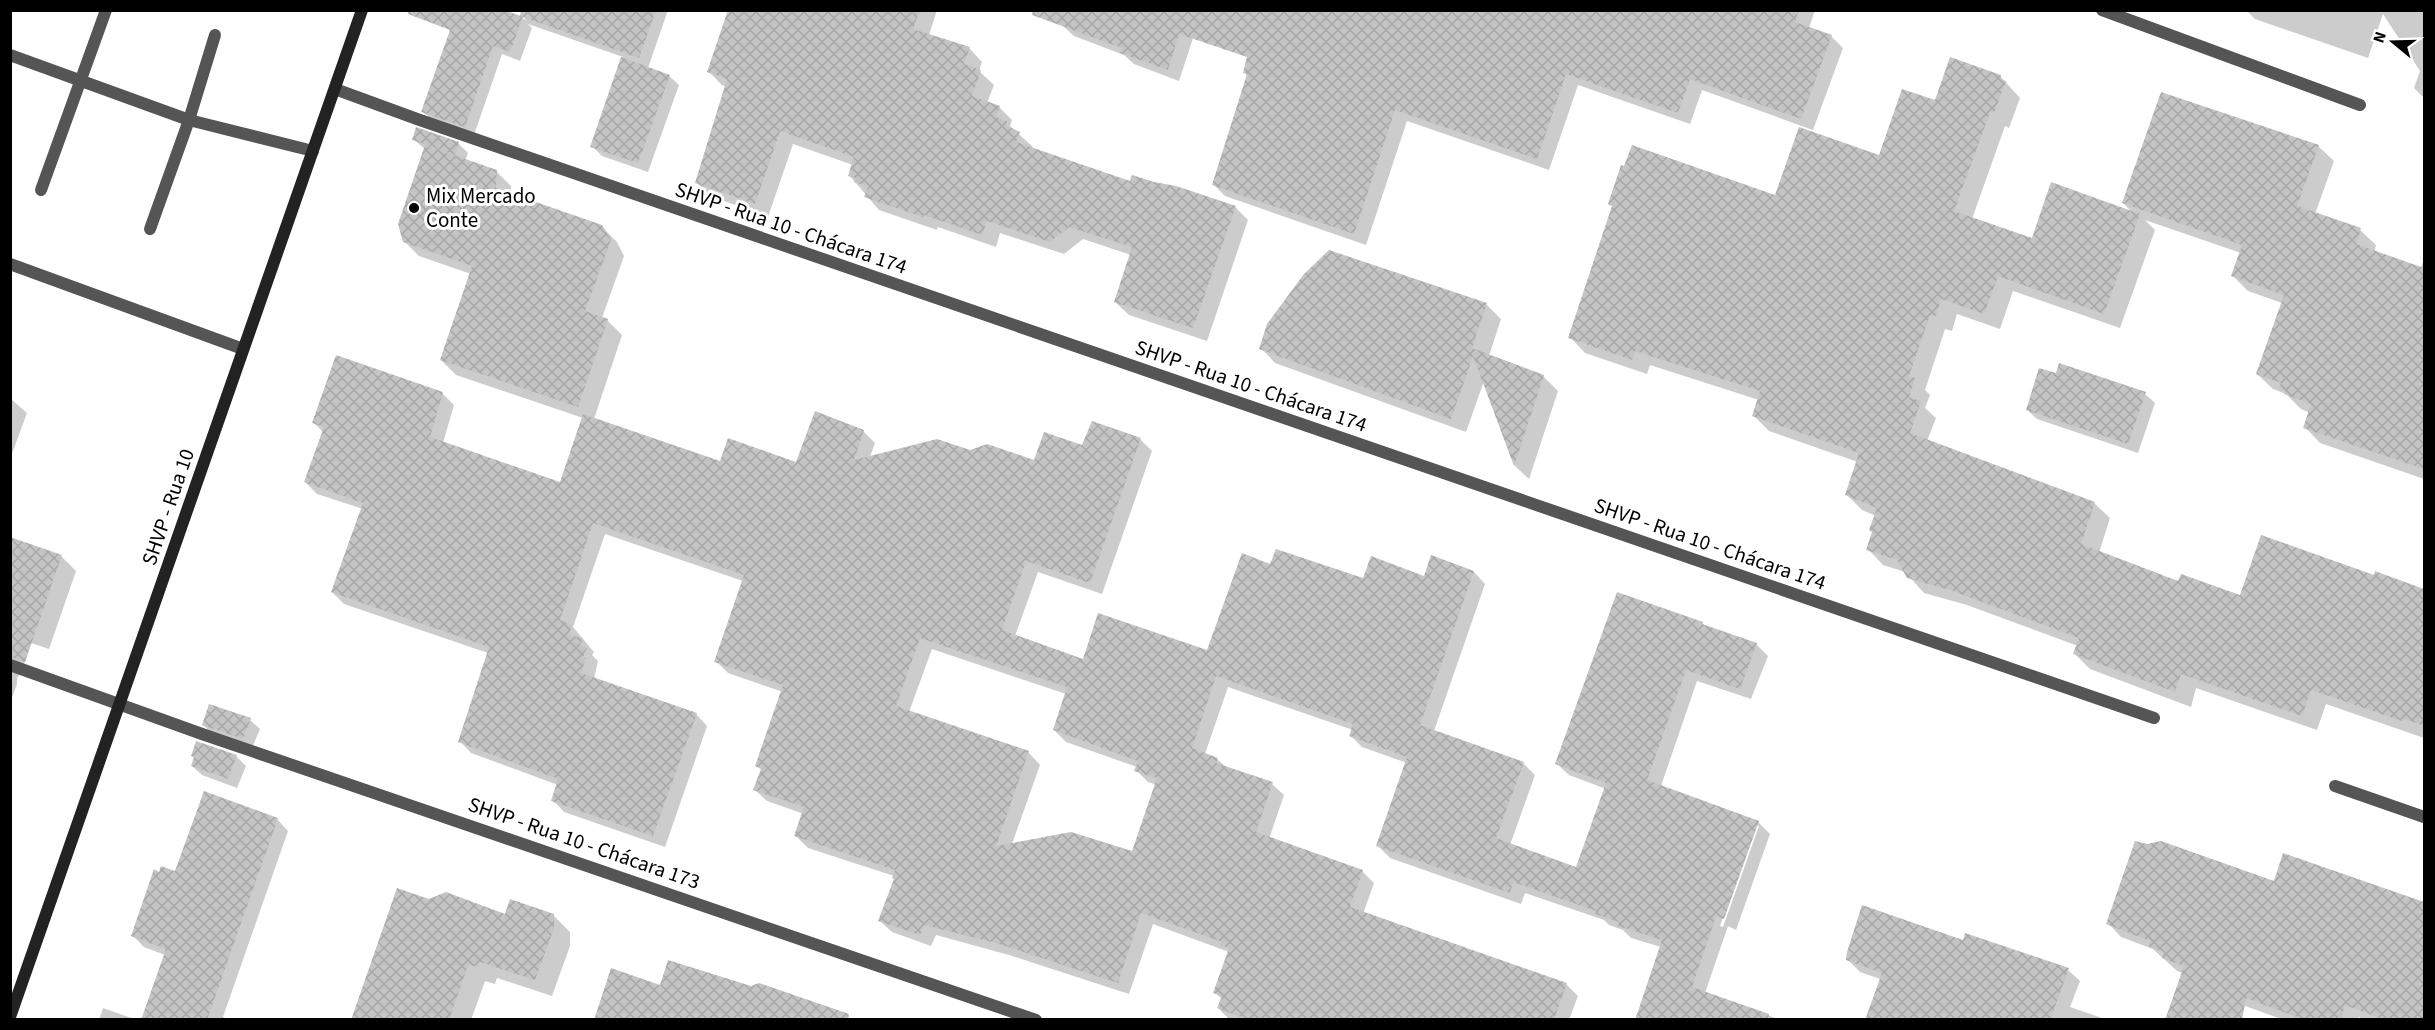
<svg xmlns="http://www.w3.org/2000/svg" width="2435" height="1030" font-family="'Source Sans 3',sans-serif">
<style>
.shadow{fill:#0003;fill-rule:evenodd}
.building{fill:url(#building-cross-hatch);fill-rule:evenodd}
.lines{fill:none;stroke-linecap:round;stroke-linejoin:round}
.lane{stroke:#555;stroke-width:12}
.street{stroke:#555;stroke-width:12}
.secondary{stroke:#222;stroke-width:12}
.poi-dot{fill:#000;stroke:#fff;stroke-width:2}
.labels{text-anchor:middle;stroke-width:6;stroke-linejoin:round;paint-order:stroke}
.poi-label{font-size:21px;fill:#000;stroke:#fff;text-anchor:start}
.street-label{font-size:21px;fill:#000;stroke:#fff}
</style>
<defs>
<pattern id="building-cross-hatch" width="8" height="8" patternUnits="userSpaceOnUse" patternTransform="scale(1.5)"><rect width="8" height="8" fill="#c4c4c4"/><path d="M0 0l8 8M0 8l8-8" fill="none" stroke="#a7a7a7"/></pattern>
</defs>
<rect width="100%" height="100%" fill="#fff"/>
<g class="shadow">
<path d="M500,10L526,20L522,16L524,10H668L648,68L669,76L679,85L648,172L602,156L592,146L623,57L528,24L532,28L520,61L502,54L474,135L433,121L423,111Z"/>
<path d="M730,10H937L929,35L969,48L982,62L979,71L994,85L987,103L999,107L1012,120L1010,126L1033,147L1032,149L1131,183L1235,207L1248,220L1207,341L1129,315L1115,302L1131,255L1083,239L1064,254L1000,233L996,247L938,227L937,230L879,210L849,175L853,165L793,144L768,217L710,196L697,183L727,87L722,85L709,72Z"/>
<path d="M1276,10H1815L1809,28L1831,36L1843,48L1813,130L1702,90L1690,124L1578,85L1549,170L1407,121L1366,245L1225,196L1213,184L1248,76L1245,73Z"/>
<path d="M2246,10H2424V98L2414,88L2420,71L2383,14L2368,58L2255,19Z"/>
<path d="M1199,20L1179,81L1134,64L1124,55L1074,36L1062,25Z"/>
<path d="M2000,76L2020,98L2009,128L2005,126L1972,219L2032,240L2133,213L2123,203L2318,146L2334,161L2315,214L2360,230L2376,245L2374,252L2421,268L2424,258V479L2320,443L2305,427L2310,413L2301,409L2286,394L2273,389L2257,374L2282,303L2248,291L2233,276L2241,253L2145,220L2155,230L2120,328L2013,291L2000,329L1957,314L1952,331L1945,329L1925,390L1930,395L1925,408L1936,418L1927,441L2094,503L2110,518L2099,553L2179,583L2241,597L2374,577L2376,573L2424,591V738L2326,704L2317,730L2196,688L2191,707L2090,669L2075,654L2078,646L1967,605L1924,593L1905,572L1883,565L1868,549L1874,532L1876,516L1862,510L1847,495L1858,462L1769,431L1754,416L1759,400L1650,365L1647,374L1585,353L1570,337L1613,207L1609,203L1776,197L1880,157L1936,102Z"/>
<path d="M417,129L459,144L468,153L465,161L496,171L511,186L510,195L602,227L617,242L624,256L602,318L607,320L622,335L594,419L721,463L797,464L863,431L875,443L870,457L970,451L1035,462L1083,447L1140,439L1152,451L1102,594L1038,572L1015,636L1083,661L1208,652L1271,566L1364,580L1425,578L1474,572L1485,584L1434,731L1523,763L1535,775L1510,845L1577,869L1606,789L1569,775L1557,764L1702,623L1706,627L1756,644L1768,656L1751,699L1697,681L1661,786L1758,822L1770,834L1736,930L1728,926L1705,993L1781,1020H1637L1661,947L1631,938L1623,930L1609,925L1604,920L1525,893L1521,904L1390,858L1378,846L1407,763L1362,747L1351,736L1353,730L1228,687L1205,754L1217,759L1227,768L1272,784L1284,795L1269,839L1362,871L1374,883L1363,914L1566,984L1578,996L1569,1020H1230L1218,1008L1222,999L1215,993L1229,952L1153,924L1129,994L1009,955L936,935L931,946L892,932L880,921L895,879L894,876L808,848L796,836L804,814L767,801L755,790L762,770L757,766L783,692L728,673L716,661L743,581L605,534L573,627L594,652L592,655L598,661L594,679L696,714L707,726L665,847L564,812L553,800L558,785L471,753L460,741L488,653L344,604L332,592L363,509L317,494L305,482L323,432L314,423L442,393L454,405L443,443L561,484L583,418L456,375L441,360L471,274L419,256L404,241L425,149L413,139ZM932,649L1066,694L1054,730L1066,742L1137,767L1136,770L1148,782L1157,785L1133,853L1012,844L1040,765L1029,753L909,712ZM1755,826H1759L1723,927L1720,926Z"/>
<path d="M1486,304L1501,319L1489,356L1543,376L1558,391L1529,479L1515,466L1484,381L1466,432L1275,363L1261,348Z"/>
<path d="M2145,394L2155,403L2138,453L2037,419L2027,410Z"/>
<path d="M10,398L27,413L10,459Z"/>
<path d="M10,538L61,556L76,571L49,649L31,643L21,673L17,678V684L10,703Z"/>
<path d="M250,720L260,729L252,748L213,734L203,725Z"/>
<path d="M236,756L246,766L237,788L202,775L192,766Z"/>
<path d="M277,819L288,831L223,1017L230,1020H143L165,955L144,947L132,935L160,874L176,873Z"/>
<path d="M2284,855L2424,903V1020H2365L2359,1017L2358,1020H2284L2195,988L2183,973L2177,971L2153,949L2121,937L2108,923L2275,882Z"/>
<path d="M429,901L506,916L553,915L570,932V946L552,996L497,978L495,984L485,981L471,1020H367Z"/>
<path d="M1964,942L2068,970L2080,981L2070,1007L2108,1020H1998L1860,972L1848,960Z"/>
<path d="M103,1008L137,1020H99Z"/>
</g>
<g class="building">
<path d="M409,10H505L523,17L510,52L493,46L465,127L421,112L450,30L408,14Z"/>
<path d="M521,10H656L639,58L520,16Z"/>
<path d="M728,10H920L913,29L970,47L964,64L981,70L972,96L1000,106L996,117L1007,121V126L1020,132L1016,142L1130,181L1132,175L1154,182L1176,186L1236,206L1193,328L1114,302L1132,247L1069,227L1050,242L987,221L982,235L924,215L923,217L864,197L868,187L854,182L855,178L848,176L854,157L780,131L755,204L695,183L727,79L707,72Z"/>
<path d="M1033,10H1799L1795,22L1832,35L1801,119L1690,79L1678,113L1566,74L1537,159L1395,110L1354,234L1212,185L1247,74L1243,73L1247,57L1179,34L1168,70L1120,53L1122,48L1032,15Z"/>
<path d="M621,57L670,75L638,163L590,147Z"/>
<path d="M1950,57L2001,75L2000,79L2006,81L1994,113L1990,112L1954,211L2032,238L2051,182L2140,214L2104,314L1998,276L1984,314L1941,299L1936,316L1930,315L1909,376L1915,378L1909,397L1921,401L1910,433L2095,502L2081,544L2178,581L2181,574L2240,595L2261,535L2374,575L2375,571L2424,589V726L2405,719L2402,721L2311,690L2302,716L2181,674L2175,692L2073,654L2079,638L1950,590L1907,578L1897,560L1866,550L1872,532L1869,530L1877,508L1845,495L1859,453L1752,416L1760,391L1635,351L1632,360L1568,338L1612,206L1608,204L1621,165L1624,166L1632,145L1775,195L1799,127L1879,155L1902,89L1935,100Z"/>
<path d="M2161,92L2319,145L2297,206L2361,228L2356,244L2424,268V469L2303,428L2311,404L2284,394L2286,391L2279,388L2281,383L2256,374L2284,295L2231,276L2242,245L2122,203Z"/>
<path d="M416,127L459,142L455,155L412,140Z"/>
<path d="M425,145L497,170L496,188L602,225L611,240L585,311L608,319L578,407L440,360L472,266L403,242L398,224Z"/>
<path d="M1329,250L1487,303L1472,348L1544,375L1514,466L1473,356L1451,419L1259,349L1267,324L1304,274Z"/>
<path d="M336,355L443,392L430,437L560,482L583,414L720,461L728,438L796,462L815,411L864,430L854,460L937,439L970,450L987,444L1034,460L1044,432L1082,445L1092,421L1141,438L1090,583L1026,561L1002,630L1083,659L1098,613L1207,650L1242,553L1270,564L1276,549L1363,578L1371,556L1424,576L1431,555L1474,571L1420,725L1524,762L1496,838L1576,867L1606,783L1555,764L1617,592L1703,622L1702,624L1757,643L1740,689L1686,670L1647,780L1759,821L1724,919L1716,916L1692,987L1769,1014L1768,1020H1635L1662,940L1618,926L1619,922L1595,914L1596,911L1513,882L1510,893L1376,846L1407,757L1349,736L1353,724L1216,676L1192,748L1218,758L1216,763L1273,782L1256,832L1363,870L1350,907L1567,983L1554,1020H1249L1217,1008L1222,996L1213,993L1229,948L1221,945L1222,942L1141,913L1118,983L996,943L924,925L920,935L878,921L894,879L892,878L895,870L794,836L804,807L753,790L761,769L755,766L783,685L714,662L744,575L593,523L560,620L572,625L569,634L583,639L580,645L587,648L583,657L586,658L581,673L697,713L653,836L551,801L558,779L458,742L489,647L331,592L363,503L304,482L324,427L312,423ZM920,638L1067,687L1053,730L1138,761L1134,771L1157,778L1132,851L1071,832L996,846L1029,751L896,706Z"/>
<path d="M2059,363L2146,392L2128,444L2026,410L2039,368L2056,373Z"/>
<path d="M10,537L62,555L25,662L10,657Z"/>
<path d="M209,704L251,718L243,739L202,725Z"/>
<path d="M196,741L237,755L228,779L191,766L194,757L191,756Z"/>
<path d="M204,791L278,818L207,1020H141L166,949L131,936L154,869L159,872L161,866L175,871Z"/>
<path d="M2135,841L2147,844L2161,841L2274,881L2283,853L2424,902V1020H2385L2345,1005L2341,1020H2305L2246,998L2242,1020H2165L2184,966L2162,958L2164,952L2148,946L2150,941L2106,924Z"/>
<path d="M397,888L429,899L446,892L505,914L510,899L554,914V928L535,980L480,962L478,967L468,965L449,1020H351Z"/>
<path d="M1862,905L1963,940L1965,933L2069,968L2050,1020H1865L1882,973L1846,960L1847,952Z"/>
<path d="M668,960L751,986L759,983L849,1014L848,1020H594L611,968L660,985Z"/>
</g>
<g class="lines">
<g class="lane">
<path d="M10,55L189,120L313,151"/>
<path d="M41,190L106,10"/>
<path d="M150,229L189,120L215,35"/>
<path d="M10,264L243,349"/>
</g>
<g class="street">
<path d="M2102,10L2360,105"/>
<path d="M335,89L417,119L2154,718"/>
<path d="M10,665L202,734L1036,1020"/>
<path d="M2335,786L2424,817"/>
</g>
<path class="secondary" d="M10,1017L362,10"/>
</g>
<circle class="poi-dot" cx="414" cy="208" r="6"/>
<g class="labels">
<g class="poi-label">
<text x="426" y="203">Mix Mercado<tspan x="426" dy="24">Conte</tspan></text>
</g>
<g class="street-label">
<text transform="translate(791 228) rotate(19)" y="7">SHVP - Rua 10 - Chácara 174</text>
<text transform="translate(1251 386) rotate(19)" y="7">SHVP - Rua 10 - Chácara 174</text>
<text transform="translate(168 507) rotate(-71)" y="7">SHVP - Rua 10</text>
<text transform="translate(1710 544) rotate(19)" y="7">SHVP - Rua 10 - Chácara 174</text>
<text transform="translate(584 843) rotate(19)" y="7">SHVP - Rua 10 - Chácara 173</text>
</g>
</g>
<rect width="2435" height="1030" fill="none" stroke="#000000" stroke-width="24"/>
<g transform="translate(2393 42) rotate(289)" stroke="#ffffff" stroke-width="4.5" paint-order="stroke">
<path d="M0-4.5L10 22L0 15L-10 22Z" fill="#000000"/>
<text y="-9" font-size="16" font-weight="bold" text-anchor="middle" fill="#000000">N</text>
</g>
</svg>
